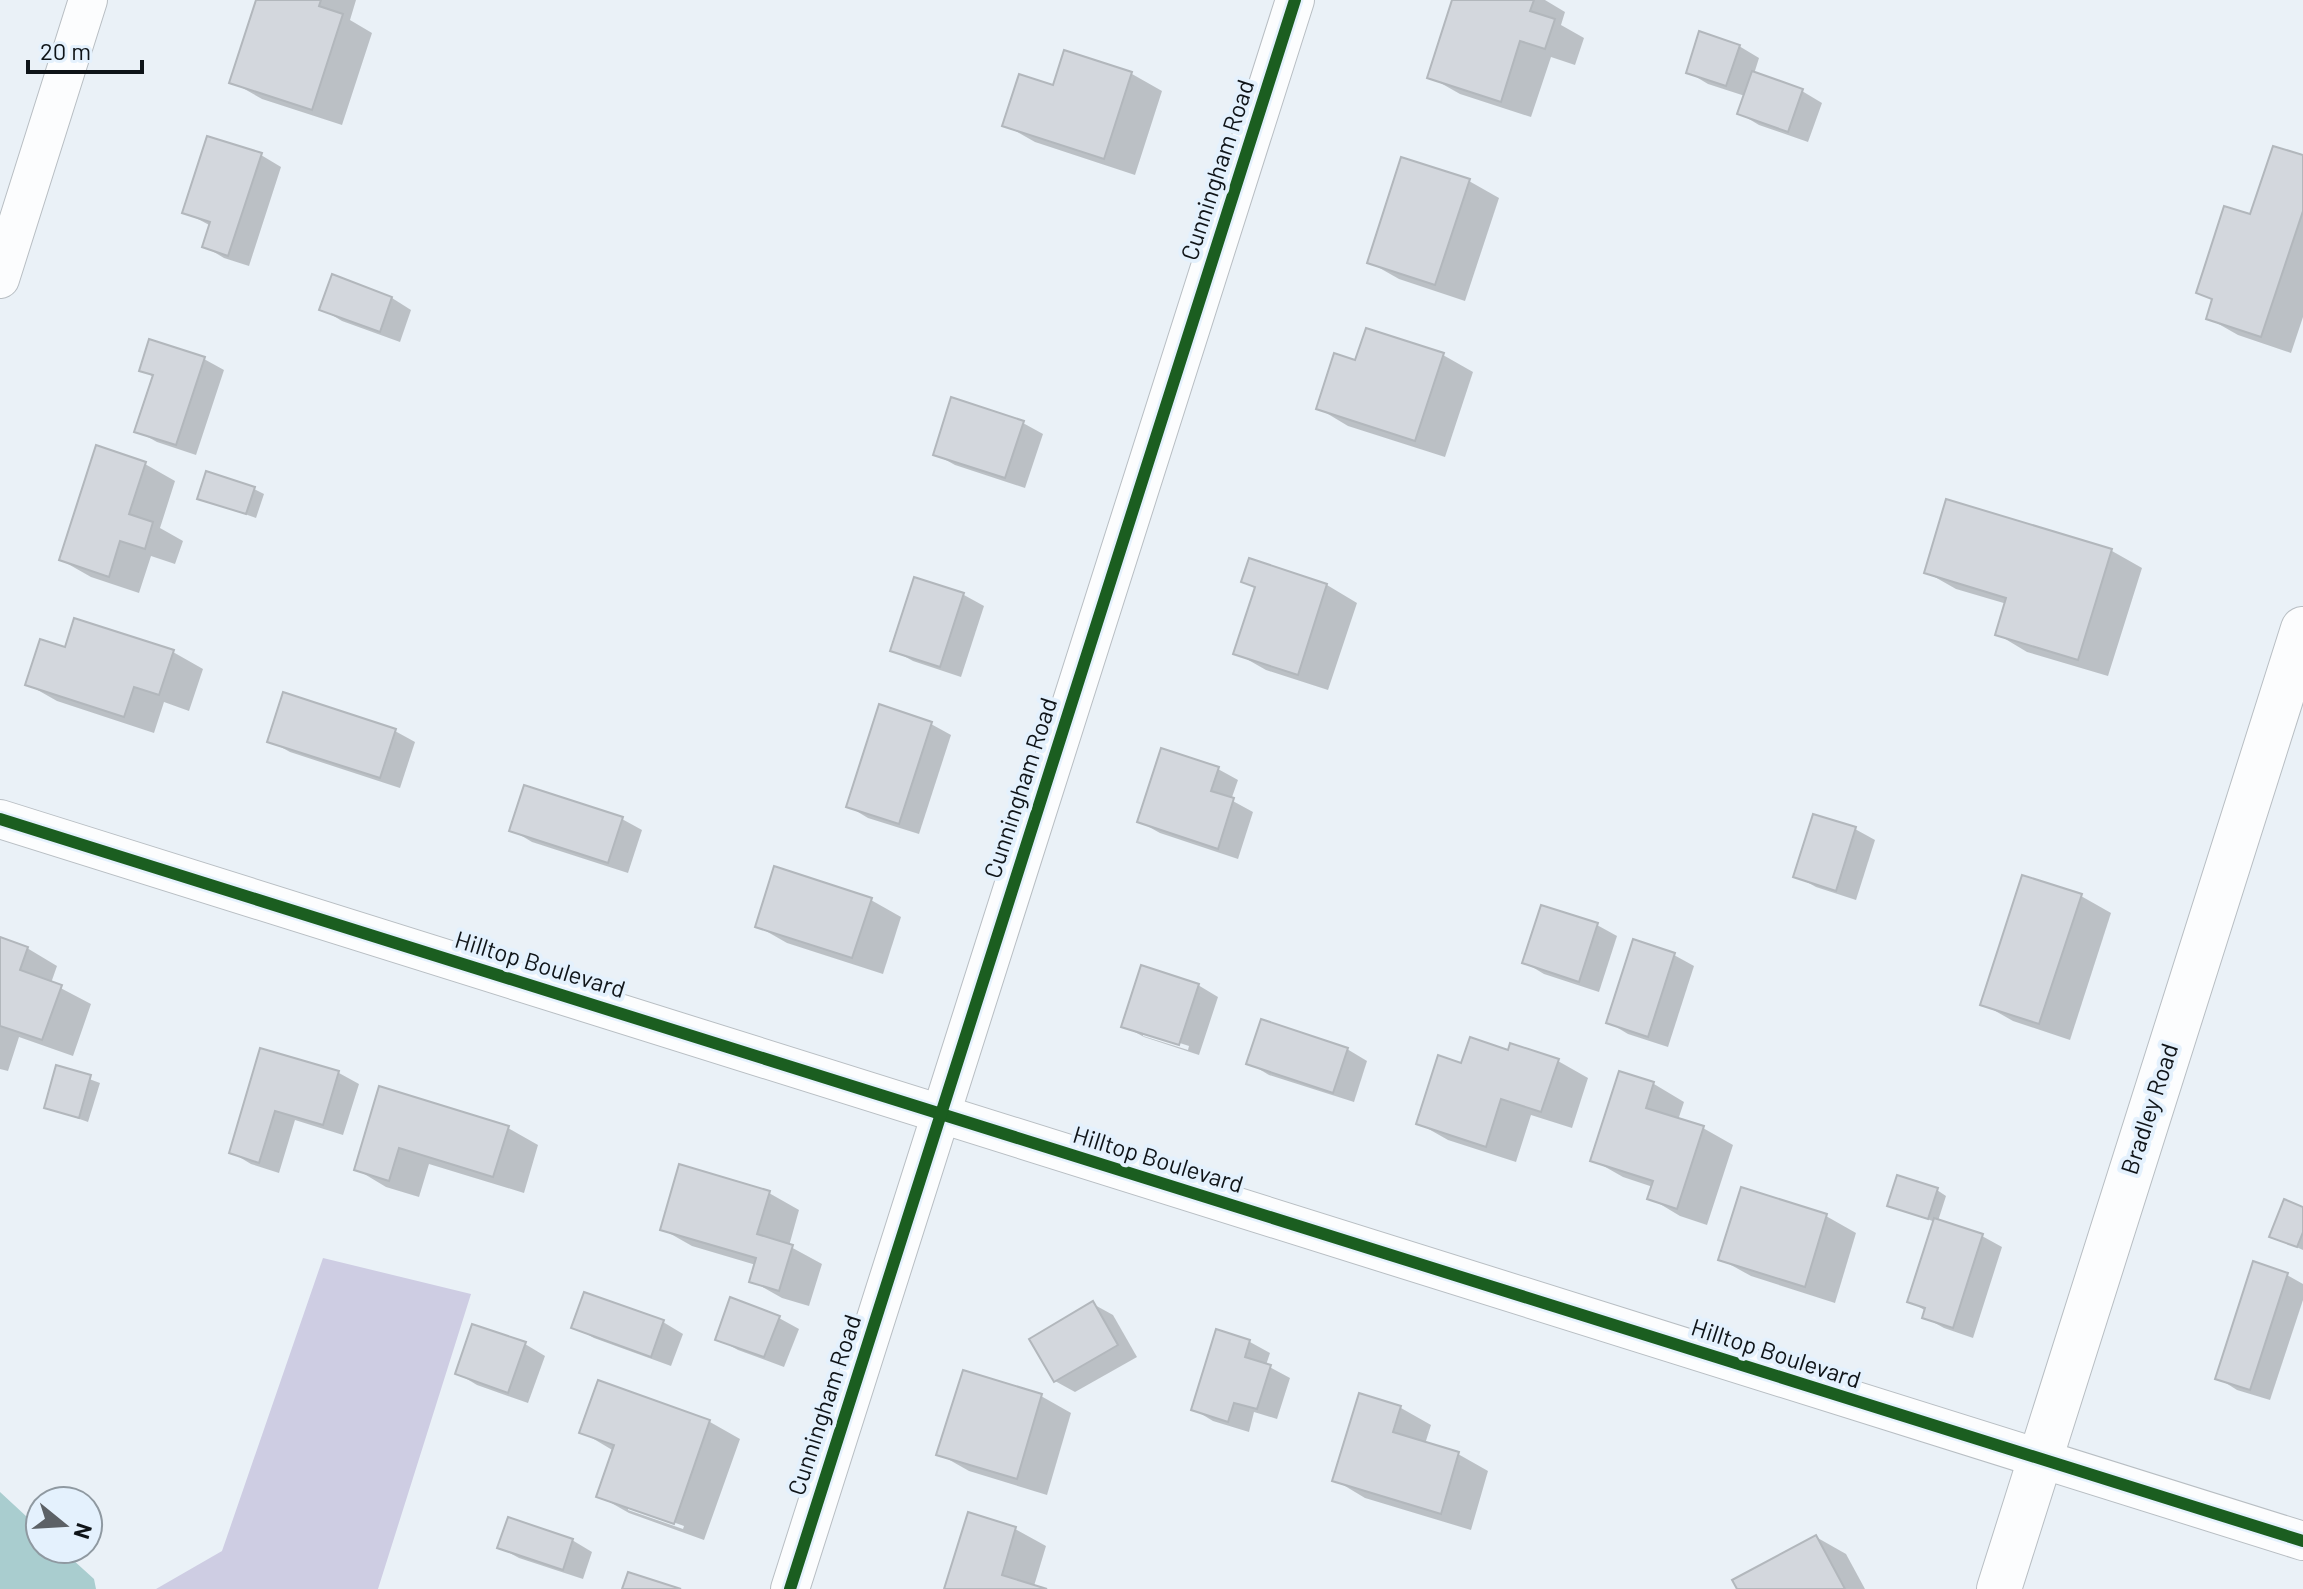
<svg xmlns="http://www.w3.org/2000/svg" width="2303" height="1589" font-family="Barlow,sans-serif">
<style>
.forest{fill:#cecde3}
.water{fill:#a9cdcf}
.shadow{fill:#0003;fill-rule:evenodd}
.building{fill:#d3d7dd;stroke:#b2b7bc;stroke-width:2}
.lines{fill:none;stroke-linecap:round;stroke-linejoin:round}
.minor-casing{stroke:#b8bec3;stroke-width:40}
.tertiary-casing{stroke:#b8bec3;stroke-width:46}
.minor{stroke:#fcfdfe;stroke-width:38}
.tertiary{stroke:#fcfdfe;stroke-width:44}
.cycleway-casing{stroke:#e4f1fd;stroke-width:17}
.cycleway{stroke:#1b5e20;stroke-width:12}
.labels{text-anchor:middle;stroke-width:8;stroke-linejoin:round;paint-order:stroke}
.street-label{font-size:24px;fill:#0f1418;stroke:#e4f1fd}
</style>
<rect width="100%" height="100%" fill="#eaf1f7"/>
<path class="forest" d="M323,1258L471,1294L378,1589H156L222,1551Z"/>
<path class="water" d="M0,1492L40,1529V1549H61L94,1579L96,1589H0Z"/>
<g class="shadow">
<path d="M258,0H356L350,20L372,33L342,125L262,99L232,82Z"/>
<path d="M1454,0H1545L1565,12L1561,25L1584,38L1575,65L1551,57L1531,117L1460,94L1430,77Z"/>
<path d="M1739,46L1759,58L1754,74L1802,91L1822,103L1808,142L1759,125L1739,113L1745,96L1708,84L1688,72Z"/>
<path d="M1066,52L1132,74L1162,91L1135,175L1035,142L1005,125L1054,88Z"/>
<path d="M261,155L281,167L249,266L224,258L204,246L211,226L185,212Z"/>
<path d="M2303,157V317L2291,353L2238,335L2208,318L2214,301L2198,292Z"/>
<path d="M1469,181L1499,198L1465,301L1399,279L1369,262Z"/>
<path d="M333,277L392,298L411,310L400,342L342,321L322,309Z"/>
<path d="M1443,355L1473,372L1445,457L1348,426L1318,408L1357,363Z"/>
<path d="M204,359L224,370L196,455L157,442L137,431L154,377L141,370Z"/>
<path d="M1023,423L1043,434L1025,488L955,465L935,454Z"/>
<path d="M145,464L175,481L160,528L183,541L175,564L151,556L139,593L91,577L61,560Z"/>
<path d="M254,489L264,494L256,518L200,498Z"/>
<path d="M1947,501L2112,551L2142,568L2108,676L2027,652L1997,634L2007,604L1956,589L1926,572Z"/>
<path d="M1250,561L1327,585L1357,603L1328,690L1266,670L1236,653L1256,589L1244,581Z"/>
<path d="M916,579L964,595L984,606L961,677L913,661L893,650Z"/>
<path d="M66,649L173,652L203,669L189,711L164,702L154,733L57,701L27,684Z"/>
<path d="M931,724L951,735L919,834L868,818L848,806Z"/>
<path d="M395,731L415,742L400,788L290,752L270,741Z"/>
<path d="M1218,769L1238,780L1231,800L1253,812L1238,859L1160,833L1140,822Z"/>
<path d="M622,819L642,830L628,873L532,842L512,830Z"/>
<path d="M1855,829L1875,840L1856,900L1816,887L1796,876Z"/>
<path d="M2081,896L2111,913L2070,1040L2013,1021L1983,1004Z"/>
<path d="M871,900L901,917L883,974L787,943L757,926Z"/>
<path d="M1542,907L1597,925L1617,936L1599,992L1544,974L1524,962Z"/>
<path d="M0,939L27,948L57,966L51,983L91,1004L73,1056L19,1037L8,1071L0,1069Z"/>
<path d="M1674,955L1694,966L1668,1047L1628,1034L1608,1022Z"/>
<path d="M1198,985L1218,997L1199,1055L1144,1037L1124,1026ZM1143,1031L1189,1046L1188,1050L1143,1036Z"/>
<path d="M1347,1049L1367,1061L1354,1102L1269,1075L1249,1063Z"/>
<path d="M262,1050L339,1073L359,1084L343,1135L295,1120L279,1173L251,1164L231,1152Z"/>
<path d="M1509,1052L1558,1061L1588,1078L1572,1128L1531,1115L1516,1162L1448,1140L1418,1123L1463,1066Z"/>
<path d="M57,1067L100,1083L88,1122L46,1107Z"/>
<path d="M1621,1074L1654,1084L1684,1102L1678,1120L1703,1128L1733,1145L1707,1225L1680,1216L1650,1198L1653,1187L1623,1177L1593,1160Z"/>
<path d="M380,1089L508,1128L538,1145L524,1193L429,1164L419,1197L386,1187L356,1169Z"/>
<path d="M1937,1190L1946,1196L1938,1221L1982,1236L2002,1247L1973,1338L1944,1328L1924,1317L1926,1311L1909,1301L1935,1222L1890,1205Z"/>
<path d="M769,1193L799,1210L789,1246L822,1264L809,1306L782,1298L752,1281L756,1265L692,1246L662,1229Z"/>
<path d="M2303,1209V1250L2272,1236Z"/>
<path d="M1826,1216L1856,1233L1835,1303L1751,1276L1720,1259Z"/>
<path d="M2255,1264L2287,1275L2303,1284V1300L2270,1400L2237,1390L2218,1378Z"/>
<path d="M585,1295L663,1322L683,1334L671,1366L594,1338L574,1327Z"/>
<path d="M1093,1304L1113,1315L1137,1357L1075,1392L1055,1381Z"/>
<path d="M779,1318L799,1329L784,1367L738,1350L718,1339Z"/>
<path d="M1250,1342L1270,1353L1266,1365L1290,1378L1277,1419L1254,1412L1249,1432L1213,1421L1193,1409Z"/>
<path d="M525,1344L545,1356L528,1403L477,1385L457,1373Z"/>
<path d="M599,1383L710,1422L740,1439L704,1540L629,1513L599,1496L614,1451L582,1432ZM628,1506L684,1526L683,1529L628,1510Z"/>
<path d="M1041,1396L1071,1413L1047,1495L969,1471L939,1454Z"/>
<path d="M1360,1396L1401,1408L1431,1425L1425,1444L1458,1454L1488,1471L1471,1530L1365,1498L1335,1480Z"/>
<path d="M1015,1529L1046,1546L1034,1586L1043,1589H947Z"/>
<path d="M1816,1537L1846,1554L1865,1589H1740Z"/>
<path d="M572,1540L592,1552L583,1579L519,1558L499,1547Z"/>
</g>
<g class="building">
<path d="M256,0H321L319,6L343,14L312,110L229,83Z"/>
<path d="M1452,0H1534L1530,11L1555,19L1545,49L1520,41L1501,102L1427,78Z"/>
<path d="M1699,31L1740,45L1726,86L1686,73Z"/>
<path d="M1064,50L1132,72L1104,159L1002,126L1019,74L1053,85Z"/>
<path d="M1752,71L1803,89L1788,132L1737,114Z"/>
<path d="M207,136L262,153L228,256L202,247L210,222L182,213Z"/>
<path d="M2273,146L2303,155V211L2261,337L2206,319L2212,299L2196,293L2224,206L2250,214Z"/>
<path d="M1401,157L1470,179L1435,285L1367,263Z"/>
<path d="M332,274L392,297L380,332L319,310Z"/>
<path d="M1366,328L1444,353L1415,441L1316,409L1334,353L1355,360Z"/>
<path d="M149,339L205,357L176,445L134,432L153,375L139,371Z"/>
<path d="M951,397L1024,421L1005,478L933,455Z"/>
<path d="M96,445L146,462L129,514L153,522L145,549L120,541L109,577L59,560Z"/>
<path d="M206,471L255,487L246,514L197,499Z"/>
<path d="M1946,499L2112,549L2078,660L1995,635L2006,598L1924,573Z"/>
<path d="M1249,558L1327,584L1298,675L1233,654L1255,587L1241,582Z"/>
<path d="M914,577L964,593L940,667L890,651Z"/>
<path d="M74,618L174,650L159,695L134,687L124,717L25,685L40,639L65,647Z"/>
<path d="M283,692L396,729L380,778L267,742Z"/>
<path d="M879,704L932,722L899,824L846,807Z"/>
<path d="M1161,748L1219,767L1211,791L1234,798L1218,849L1137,822Z"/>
<path d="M524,785L623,817L608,863L509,831Z"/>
<path d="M1813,814L1856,827L1836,891L1793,877Z"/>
<path d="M774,866L872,898L852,958L755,927Z"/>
<path d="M2022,875L2082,894L2039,1024L1980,1005Z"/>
<path d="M1541,905L1598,923L1579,982L1522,963Z"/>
<path d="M0,937L28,947L20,970L62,985L42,1040L0,1026Z"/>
<path d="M1633,939L1675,953L1648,1037L1606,1023Z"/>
<path d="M1141,965L1199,984L1179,1045L1121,1027Z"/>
<path d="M1261,1019L1348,1048L1333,1093L1246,1064Z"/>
<path d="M1470,1037L1508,1050L1510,1043L1559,1059L1541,1112L1501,1099L1486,1147L1416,1124L1438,1055L1461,1063Z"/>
<path d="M260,1048L339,1071L323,1125L275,1111L259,1163L229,1153Z"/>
<path d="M56,1065L91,1075L79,1118L44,1108Z"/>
<path d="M1619,1071L1654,1082L1646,1108L1704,1126L1677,1209L1647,1199L1653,1181L1590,1161Z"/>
<path d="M379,1086L509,1126L493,1177L399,1148L389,1181L354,1170Z"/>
<path d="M679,1164L770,1191L757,1234L793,1245L779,1291L749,1282L756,1258L660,1230Z"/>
<path d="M1897,1175L1938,1188L1928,1219L1887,1206Z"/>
<path d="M1741,1187L1827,1214L1805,1287L1718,1260Z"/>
<path d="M2284,1199L2303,1207V1232L2297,1247L2269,1237Z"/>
<path d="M1934,1218L1983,1234L1953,1328L1922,1318L1925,1308L1907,1302Z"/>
<path d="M2253,1261L2288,1273L2250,1390L2215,1379Z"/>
<path d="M584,1292L664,1320L651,1357L571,1328Z"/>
<path d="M730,1297L780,1316L764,1357L715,1340Z"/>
<path d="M1093,1301L1118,1345L1054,1382L1029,1339Z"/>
<path d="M472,1324L526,1342L508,1393L455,1374Z"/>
<path d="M1216,1329L1250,1340L1245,1357L1271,1365L1257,1409L1234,1403L1228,1422L1191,1410Z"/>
<path d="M963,1370L1042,1394L1017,1479L936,1455Z"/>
<path d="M598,1380L710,1420L674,1524L596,1497L614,1445L579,1433Z"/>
<path d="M1359,1393L1401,1406L1393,1432L1459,1452L1441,1514L1332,1481Z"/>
<path d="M968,1512L1016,1527L1002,1575L1047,1589H944Z"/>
<path d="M508,1517L573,1539L563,1570L497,1548Z"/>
<path d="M1816,1535L1845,1589H1737L1732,1580Z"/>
<path d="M628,1572L681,1589H622Z"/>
</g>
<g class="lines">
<g class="minor-casing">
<g id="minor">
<path d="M0,279L88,0"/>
<path d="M0,819L2303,1541"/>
<path d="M790,1589L1295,0"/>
</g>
</g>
<g class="tertiary-casing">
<path id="tertiary" d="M1999,1589L2303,629"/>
</g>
<use href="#minor" class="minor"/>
<use href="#tertiary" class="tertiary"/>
<g class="cycleway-casing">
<g id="cycleway">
<path d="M0,819L2303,1541"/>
<path d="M790,1589L1295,0"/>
</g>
</g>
<use href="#cycleway" class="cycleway"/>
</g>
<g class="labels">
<g class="street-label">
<text transform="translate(1218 170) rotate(-72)" y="8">Cunningham Road</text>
<text transform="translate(1021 788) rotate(-72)" y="8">Cunningham Road</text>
<text transform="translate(540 965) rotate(17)" y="8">Hilltop Boulevard</text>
<text transform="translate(2150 1109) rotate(-72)" y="8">Bradley Road</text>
<text transform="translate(1158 1160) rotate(17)" y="8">Hilltop Boulevard</text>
<text transform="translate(1776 1354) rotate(18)" y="8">Hilltop Boulevard</text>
<text transform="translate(825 1405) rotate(-72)" y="8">Cunningham Road</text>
</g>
</g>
<g transform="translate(64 1525) rotate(108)"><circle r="38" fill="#e4f1fd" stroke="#8f99a1" stroke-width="2"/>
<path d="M0-6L14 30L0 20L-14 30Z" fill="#5c6166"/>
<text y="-12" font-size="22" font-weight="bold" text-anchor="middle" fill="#0f1418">N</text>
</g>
<path d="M28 60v12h114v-12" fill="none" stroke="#0f1418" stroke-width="4"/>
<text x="40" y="60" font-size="24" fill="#0f1418" stroke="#e4f1fd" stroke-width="6" paint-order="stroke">20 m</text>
</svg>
